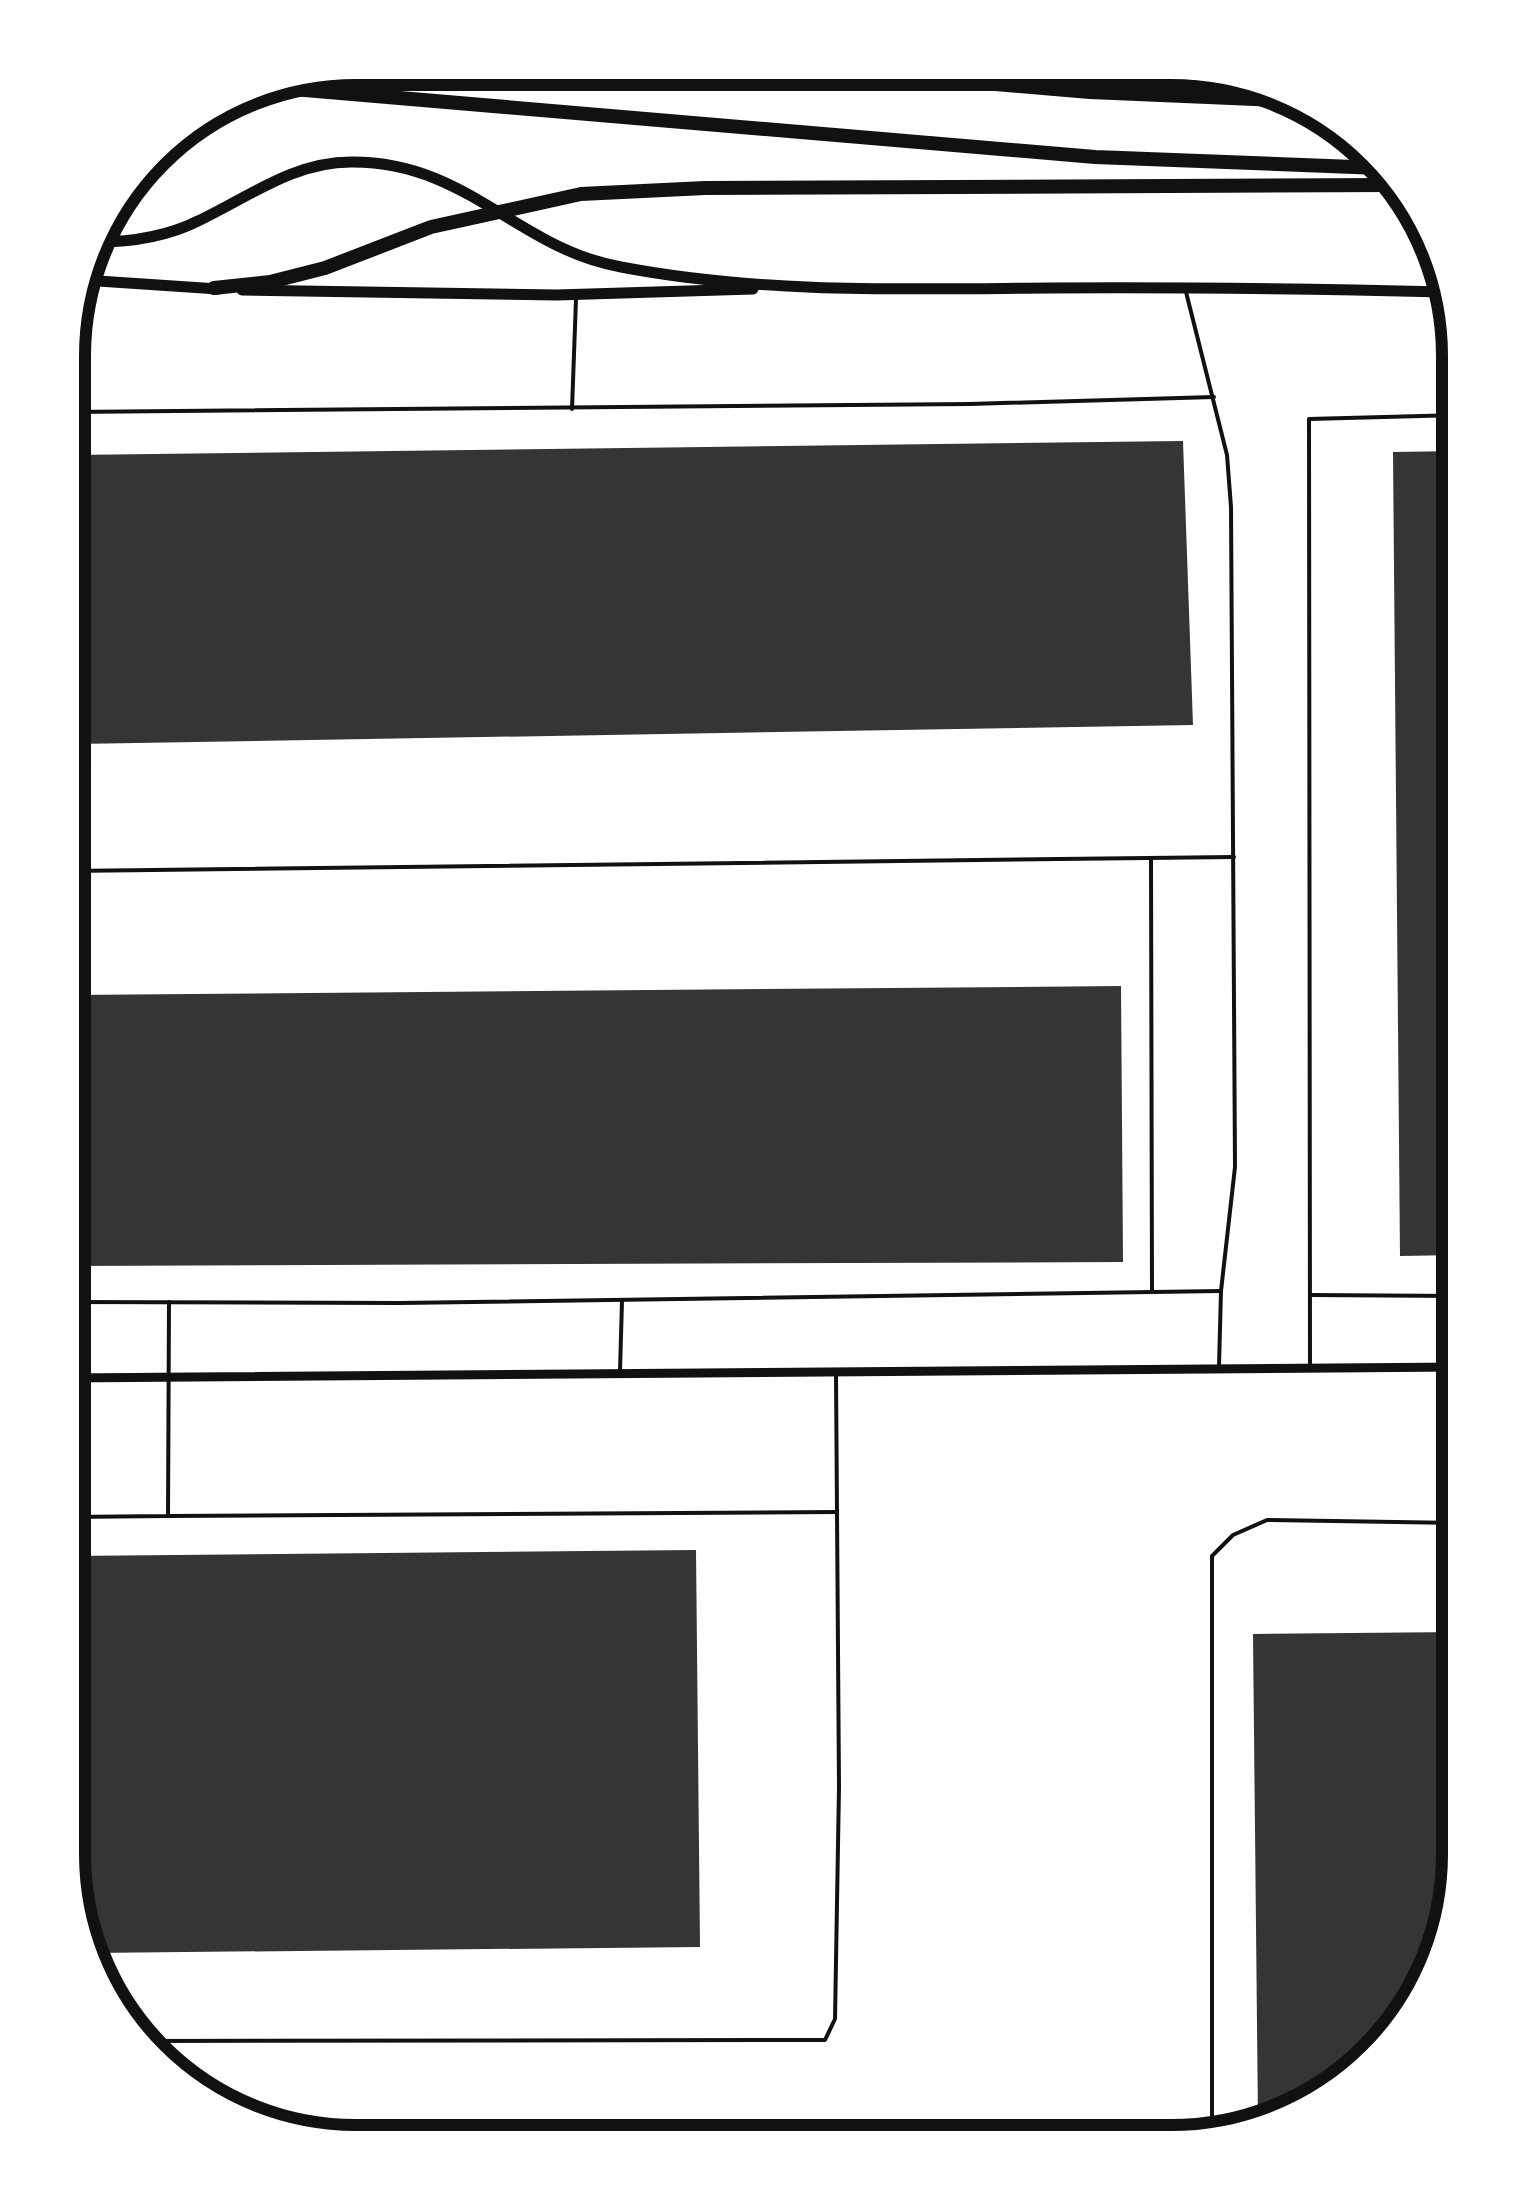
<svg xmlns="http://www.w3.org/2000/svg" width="1527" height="2210" font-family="Helvetica,sans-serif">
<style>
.building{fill:#353535}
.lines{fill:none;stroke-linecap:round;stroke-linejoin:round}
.service{stroke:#111;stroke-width:4}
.minor{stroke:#111;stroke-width:9}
.tertiary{stroke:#111;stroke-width:11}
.primary{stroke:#111;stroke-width:14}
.rim{fill:none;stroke:#111;stroke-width:12}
</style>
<rect width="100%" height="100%" fill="#fff"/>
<g class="building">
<path d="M1183,441L1193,725L76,744L72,455Z"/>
<path d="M1459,451V1255L1400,1256L1393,452Z"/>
<path d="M1121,986L1123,1262L68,1266L69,995Z"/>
<path d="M696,1550L700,1947L91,1953L68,1854V1556Z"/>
<path d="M1459,1632V1873L1410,2015L1298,2113L1258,2122L1253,1634Z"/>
</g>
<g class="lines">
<g class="service">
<path d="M1186,292L1227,455L1231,507L1235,1167L1221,1291L1219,1366"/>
<path d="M572,409L576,299"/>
<path d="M70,412L970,404L1214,397"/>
<path d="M1151,858L1152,1292"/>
<path d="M69,871L1234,857"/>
<path d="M1310,1295L1459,1296"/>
<path d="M68,1302L399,1303L1221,1291"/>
<path d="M1310,1367L1309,419L1459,415"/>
<path d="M620,1371L622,1301"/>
<path d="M168,1516L837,1512"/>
<path d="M68,1517L168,1516L169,1302"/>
<path d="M150,2041L825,2040L835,2019L839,1787L836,1375"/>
<path d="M1212,2133V1556L1233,1535L1267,1520L1459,1523"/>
<path d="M622,2141V2123L827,2121V2142"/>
</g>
<path class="minor" d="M68,1378L1459,1367"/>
<g class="tertiary">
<path d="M96,242C131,242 166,237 198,221C249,197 293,162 351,162C467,161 516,248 621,267C762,294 909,289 1051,288C1183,287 1314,289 1445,292"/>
<path d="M83,280L218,289"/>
<path d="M242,290L557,295L753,289"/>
</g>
<g class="primary">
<path d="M820,69L1090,92L1281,100"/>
<path d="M1009,69L1103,85"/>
<path d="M258,86L1095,157L1380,168"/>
<path d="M214,288L270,282L325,268L431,227L581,194L705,188L1394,185"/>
</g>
</g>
<path d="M0 0H1527V2210H0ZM356 85H1171A271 271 0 0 1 1442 356V1854A271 271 0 0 1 1171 2125H356A271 271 0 0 1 85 1854V356A271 271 0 0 1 356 85Z" fill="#fff" fill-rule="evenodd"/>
<path class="rim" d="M356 85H1171A271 271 0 0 1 1442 356V1854A271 271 0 0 1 1171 2125H356A271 271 0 0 1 85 1854V356A271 271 0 0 1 356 85Z"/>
</svg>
